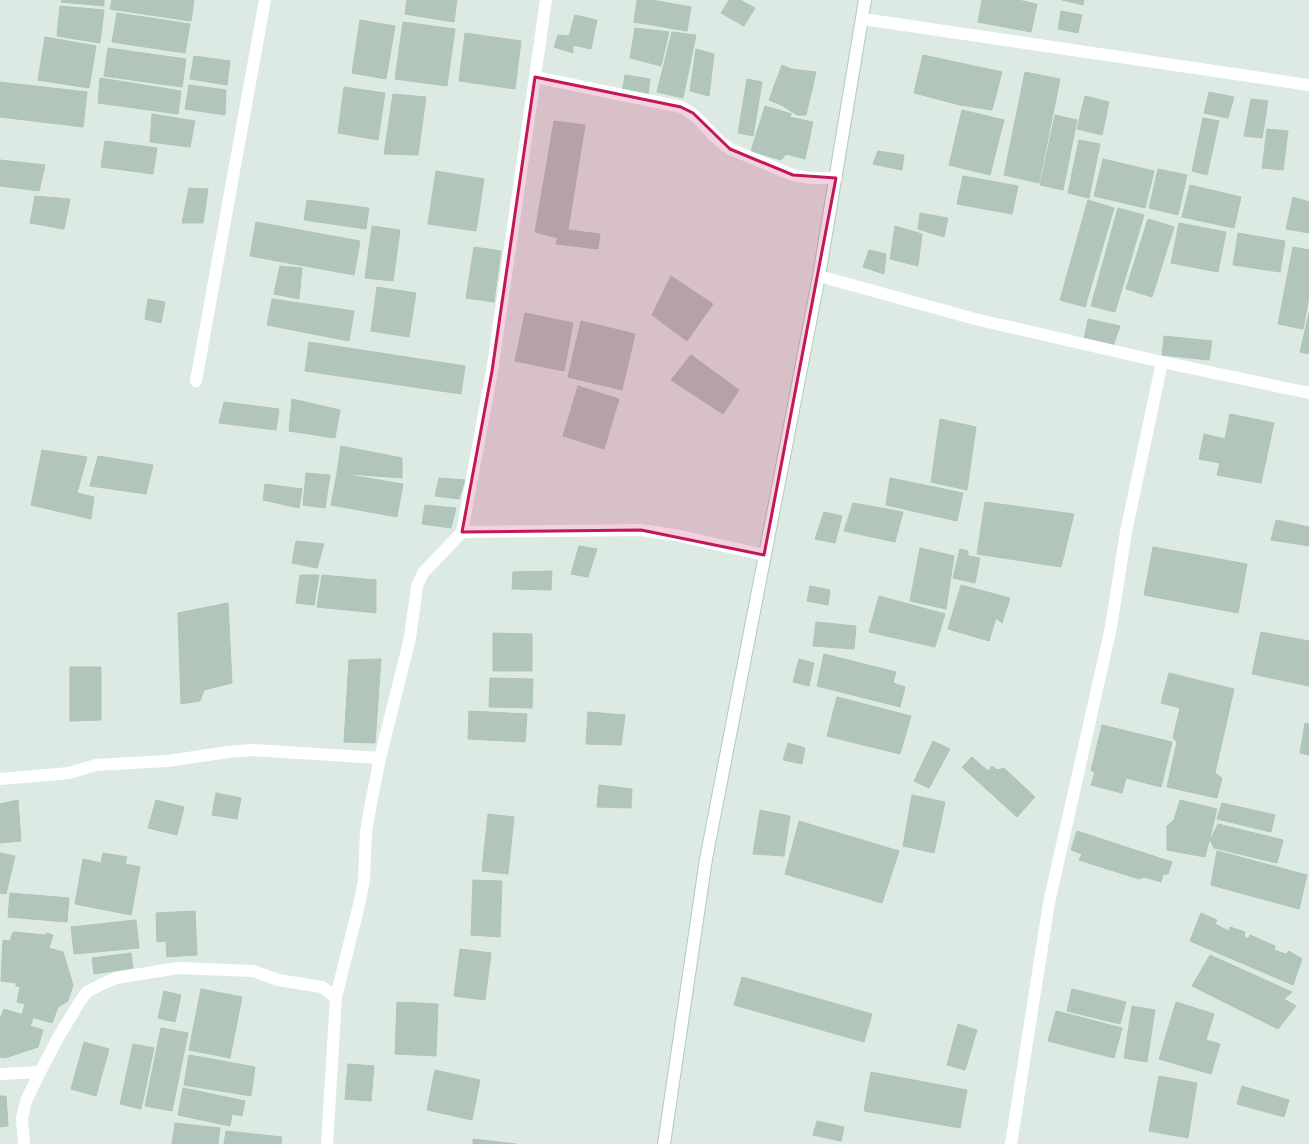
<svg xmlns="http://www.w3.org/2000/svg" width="1309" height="1144" font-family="Overpass,sans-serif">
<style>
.building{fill:#b2c5bb;stroke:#afc4b9}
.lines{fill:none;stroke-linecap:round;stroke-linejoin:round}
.secondary-casing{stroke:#afcabd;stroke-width:14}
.street{stroke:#fff;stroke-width:12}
.secondary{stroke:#fff;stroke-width:12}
.marked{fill:#c2185b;fill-opacity:0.2;stroke:#c2185b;stroke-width:3;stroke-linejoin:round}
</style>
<rect width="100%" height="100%" fill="#ddeae3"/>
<g class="building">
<path d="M62,0H104V6L61,2Z"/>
<path d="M112,0H194L191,21L110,9Z"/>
<path d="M407,0H457L454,22L405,14Z"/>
<path d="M637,0H652L691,7L687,31L634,22Z"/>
<path d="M729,0H740L755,8L744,26L721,13Z"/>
<path d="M982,0H1018L1037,4L1031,32L978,22Z"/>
<path d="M1062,0H1084L1083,5Z"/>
<path d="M60,6L104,10L100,43L57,36Z"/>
<path d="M1061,11L1082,15L1078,33L1058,29Z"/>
<path d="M117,13L190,24L185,53L112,42Z"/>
<path d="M575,15L597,20L591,49L573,45V53L554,47L558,35L569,36Z"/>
<path d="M360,20L395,26L386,79L352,73Z"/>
<path d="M403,22L455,29L447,86L395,79Z"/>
<path d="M635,28L669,32L661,66L630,58Z"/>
<path d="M672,32L696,35L683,98L657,92Z"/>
<path d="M465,33L521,41L515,89L459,81Z"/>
<path d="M45,37L96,46L89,88L38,80Z"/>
<path d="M108,48L186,59L182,87L104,76Z"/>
<path d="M696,49L714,54L709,96L690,91Z"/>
<path d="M923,55L1002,72L992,110L960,105L914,93Z"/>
<path d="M194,56L230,61L227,85L190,79Z"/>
<path d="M782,65L791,69L816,72L806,115H797L783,106L769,100Z"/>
<path d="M1025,72L1060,79L1039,183L1004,175Z"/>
<path d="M625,75L650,79L648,95L622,92Z"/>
<path d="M100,78L181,91L178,114L98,103Z"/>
<path d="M747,79L762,82L753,136L738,133Z"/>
<path d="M0,82L87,92L83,127L0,117Z"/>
<path d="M189,85L226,90L225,115L185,109Z"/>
<path d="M344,87L385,93L378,140L338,133Z"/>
<path d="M1209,92L1234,97L1228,118L1204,113Z"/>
<path d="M393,94L426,97L418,155L384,154Z"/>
<path d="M1085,96L1109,102L1102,135L1077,129Z"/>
<path d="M1251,99L1268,101L1262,138L1244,136Z"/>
<path d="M765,106L792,114L789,117L813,122L805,159L786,154L781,160L751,151Z"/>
<path d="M962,110L1004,120L990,175L949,165Z"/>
<path d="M152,114L195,121L190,147L150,142Z"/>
<path d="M1055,115L1077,120L1063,190L1040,185Z"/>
<path d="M1203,118L1219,121L1207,175L1192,171Z"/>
<path d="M554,121L585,125L568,230L600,234L598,249L556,244L558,238L535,232Z"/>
<path d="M1267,129L1288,131L1283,170L1262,168Z"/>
<path d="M1079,140L1100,144L1089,198L1068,193Z"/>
<path d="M105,141L157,148L153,174L101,167Z"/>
<path d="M878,151L904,155L902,170L873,164Z"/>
<path d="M1103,159L1154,171L1145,208L1094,196Z"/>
<path d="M0,160L45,165L39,191L0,186Z"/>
<path d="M1158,169L1187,175L1178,215L1149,208Z"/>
<path d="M436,171L484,179L476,231L428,224Z"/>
<path d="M963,176L1018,186L1012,214L957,204Z"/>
<path d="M1190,185L1241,197L1234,228L1182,217Z"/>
<path d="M189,188L208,189L203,223H182Z"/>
<path d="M35,196L70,199L64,229L30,223Z"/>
<path d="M1293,197L1309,202V233L1286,229Z"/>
<path d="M307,200L369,208L366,229L304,220Z"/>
<path d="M1088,200L1114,208L1085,307L1060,300Z"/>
<path d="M1118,208L1144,215L1115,312L1091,306Z"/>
<path d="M920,213L948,218L944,237L918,229Z"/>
<path d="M1148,219L1174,227L1152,297L1126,289Z"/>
<path d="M256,222L360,241L354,275L250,256Z"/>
<path d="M1179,223L1226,232L1218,272L1171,263Z"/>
<path d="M372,226L400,230L393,281L365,278Z"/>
<path d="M895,226L922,234L918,266L890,259Z"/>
<path d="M1238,233L1285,241L1280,272L1233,265Z"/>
<path d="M474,247L501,251L494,302L466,298Z"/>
<path d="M1293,247L1309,250V297L1303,329L1278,324Z"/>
<path d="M869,250L886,254L884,274L863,267Z"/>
<path d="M280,266L302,268L299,299L274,294Z"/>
<path d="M671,276L713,304L687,341L652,315Z"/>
<path d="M377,287L416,293L409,337L371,331Z"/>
<path d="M148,299L165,302L161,323L145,319Z"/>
<path d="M272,299L354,311L349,341L267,325Z"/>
<path d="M525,313L573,323L564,371L515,361Z"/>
<path d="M1309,313V354L1300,352Z"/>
<path d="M1088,319L1120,326L1113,346L1084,340Z"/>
<path d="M581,321L635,334L622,390L568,377Z"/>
<path d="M1164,336L1212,341L1209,360L1162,355Z"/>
<path d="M309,342L465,366L461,394L305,371Z"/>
<path d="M691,355L739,390L723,414L671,380Z"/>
<path d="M578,386L619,399L604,449L563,436Z"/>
<path d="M292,399L340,410L335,438L289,431Z"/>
<path d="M224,402L279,409L276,430L219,423Z"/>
<path d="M1230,414L1274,423L1261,483L1217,475L1220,463L1199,459L1204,434L1225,439Z"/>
<path d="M940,419L976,427L967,490L931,482Z"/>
<path d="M341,446L402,458V478L337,473Z"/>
<path d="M42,450L87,457L77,493L94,497L91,519L31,505Z"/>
<path d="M98,456L153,465L146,494L90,486Z"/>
<path d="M306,473L330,475L325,508L303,505Z"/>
<path d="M337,473L403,484L397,517L331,505Z"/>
<path d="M439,478L465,480L459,499L435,496Z"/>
<path d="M890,478L963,493L957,521L886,505Z"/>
<path d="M265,484L302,489L299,508L263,500Z"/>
<path d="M985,502L1074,514L1061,567L977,554Z"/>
<path d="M853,503L903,512L895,542L844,531Z"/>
<path d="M425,505L456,508L451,528L422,524Z"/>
<path d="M824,512L842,516L835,543L815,539Z"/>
<path d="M1276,520L1309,527V546L1271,540Z"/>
<path d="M296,541L324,544L317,568L292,563Z"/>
<path d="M579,546L597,549L588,577L571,574Z"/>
<path d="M1153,547L1247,564L1238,613L1144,595Z"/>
<path d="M920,548L954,556L946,609L910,601Z"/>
<path d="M960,549L968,551V556L980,558L975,583L953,578Z"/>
<path d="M552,571L551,590L512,589L513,572Z"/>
<path d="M300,575H319L314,605L296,603Z"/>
<path d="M322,575L376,580V613L317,607Z"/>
<path d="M961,585L1010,598L1002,623L996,618L989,641L948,629Z"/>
<path d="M810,586L830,590L828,605L807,601Z"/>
<path d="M879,596L945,614L935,647L869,632Z"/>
<path d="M228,603L232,683L204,690L200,701L181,704L178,613Z"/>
<path d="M816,622L856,626L854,649L813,646Z"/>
<path d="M1261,632L1309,641V686L1252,674Z"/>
<path d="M493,633L532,634V671H493Z"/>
<path d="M824,654L896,672L893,683L905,687L900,707L817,686Z"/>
<path d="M381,659L375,743L344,742L349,660Z"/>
<path d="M799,659L814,663L809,686L793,682Z"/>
<path d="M70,667H101V720L70,721Z"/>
<path d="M1169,673L1234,689L1215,773L1222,778L1217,798L1167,787L1177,742L1173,738L1180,708L1161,703Z"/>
<path d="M490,678L533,679L532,708L489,707Z"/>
<path d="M837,697L911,716L900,754L827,736Z"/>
<path d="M469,711L527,714L525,742L468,739Z"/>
<path d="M588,712L625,715L621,745L586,744Z"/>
<path d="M1305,723L1309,724V755L1300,753Z"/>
<path d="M1102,725L1172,742L1161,787L1126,778L1122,793L1091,785L1095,773L1091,770Z"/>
<path d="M933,741L950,749L929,788L914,781Z"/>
<path d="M788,743L805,748L802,764L783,760Z"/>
<path d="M972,757L988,771L992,766L997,770L1004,768L1035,797L1017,817L962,767Z"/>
<path d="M599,785L632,789L631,808L597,807Z"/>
<path d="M216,793L241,798L237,819L212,815Z"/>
<path d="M912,795L945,802L934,853L903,846Z"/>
<path d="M18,800L21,841L0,843V804Z"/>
<path d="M156,800L184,807L177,835L148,828Z"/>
<path d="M1180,800L1217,809L1205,857L1167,850V826L1174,820Z"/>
<path d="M1222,803L1275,815L1271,832L1217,819Z"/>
<path d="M760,810L790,816L784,856L753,854Z"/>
<path d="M488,814L514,817L508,874L482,871Z"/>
<path d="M799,821L899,851L882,903L785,874Z"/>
<path d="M1218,824L1283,840L1277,863L1214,848L1210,840Z"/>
<path d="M1077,831L1172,862L1168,874H1163L1161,882L1144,877L1139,879L1079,860L1082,854L1071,850Z"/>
<path d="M1217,851L1307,875L1299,909L1211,885Z"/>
<path d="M0,853L15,856L6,894L0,893Z"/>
<path d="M103,853L127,857L125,864L140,867L131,915L75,904L83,859L101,863Z"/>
<path d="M473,880L502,881L500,937L471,935Z"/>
<path d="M10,893L69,898L67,922L8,917Z"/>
<path d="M195,911L197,955L167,957L166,941L157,942L156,913Z"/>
<path d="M1201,913L1217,920L1215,924L1229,931L1230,927L1245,932L1244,936L1248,939L1250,935L1275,946L1274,950L1286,954L1289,951L1302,959L1293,985L1190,941Z"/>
<path d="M136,920L139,948L74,954L71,927Z"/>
<path d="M13,932L46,935L47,933L53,935L49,948L63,952L73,985L68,1001L58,1007L52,1023L22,1014L25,1004L17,1002L20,987L16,986V983L1,981L3,940L10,941Z"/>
<path d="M460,949L491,953L485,1000L454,996Z"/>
<path d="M131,953L133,968L94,974L92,958Z"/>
<path d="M1210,955L1292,992L1284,999L1296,1006L1278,1029L1192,986Z"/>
<path d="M742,977L872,1014L864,1042L734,1005Z"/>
<path d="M201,989L242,997L230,1058L189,1050Z"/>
<path d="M1072,989L1126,1002L1120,1024L1067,1011Z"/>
<path d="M164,991L181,995L175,1022L158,1018Z"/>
<path d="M397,1002L438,1004L436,1056L395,1054Z"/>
<path d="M1176,1002L1214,1014L1206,1040L1220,1044L1211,1074L1159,1059Z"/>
<path d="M1132,1006L1155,1010L1147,1062L1124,1058Z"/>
<path d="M4,1009L33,1018L30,1026L43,1030L38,1047L5,1058L0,1057V1019Z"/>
<path d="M1056,1011L1122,1028L1114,1058L1048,1041Z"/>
<path d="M958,1024L977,1030L965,1070L947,1065Z"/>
<path d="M161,1028L188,1033L172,1111L145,1106Z"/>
<path d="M84,1042L109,1049L96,1096L71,1089Z"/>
<path d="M133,1044L154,1048L141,1109L120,1104Z"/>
<path d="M189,1055L255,1067L251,1096L184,1085Z"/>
<path d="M348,1064L374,1066L371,1101L345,1099Z"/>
<path d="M435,1070L480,1080L472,1120L427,1110Z"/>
<path d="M871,1072L967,1090L960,1128L864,1111Z"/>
<path d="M1159,1076L1197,1083L1188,1138L1149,1131Z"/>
<path d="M1242,1086L1289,1100L1284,1117L1237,1104Z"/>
<path d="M183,1088L245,1101L242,1116L232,1114L230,1126L178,1115Z"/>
<path d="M0,1096H6L8,1126L0,1127Z"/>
<path d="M817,1121L844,1127L841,1141L813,1135Z"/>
<path d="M175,1123L220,1128L218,1144H172Z"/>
<path d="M226,1131L282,1137L281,1144H224Z"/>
<path d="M473,1139L516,1144H473Z"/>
</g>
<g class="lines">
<g class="secondary-casing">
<path id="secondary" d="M664,1144L706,859L819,276L865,0"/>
</g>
<g class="street">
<path d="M863,19L1309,85"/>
<path d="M535,77L546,0"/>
<path d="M819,276L975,319L1162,362L1309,393"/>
<path d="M196,381L265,0"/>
<path d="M462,532L492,371L535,77L681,107C701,116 711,138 730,149L793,175L810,178H836"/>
<path d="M0,779L69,773L96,765L168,761L228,752L252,750L380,758"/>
<path d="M0,1074L40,1072"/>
<path d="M24,1144L22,1118L26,1101L40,1072L59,1036L79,1003L87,992L100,985L116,978L178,968L253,971L278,980L322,987L336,997"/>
<path d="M327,1144L336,997L360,901L364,880L366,832L371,803L380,758L410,638L417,586L423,573L462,532L641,530L675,535L764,555"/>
<path d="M1011,1144L1049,903L1111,627L1126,532L1162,362"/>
</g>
<use href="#secondary" class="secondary"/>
</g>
<path class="marked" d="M535,77L681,107L693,113L730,149L793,175L836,178L764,555L641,530L462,532L492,371Z"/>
</svg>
